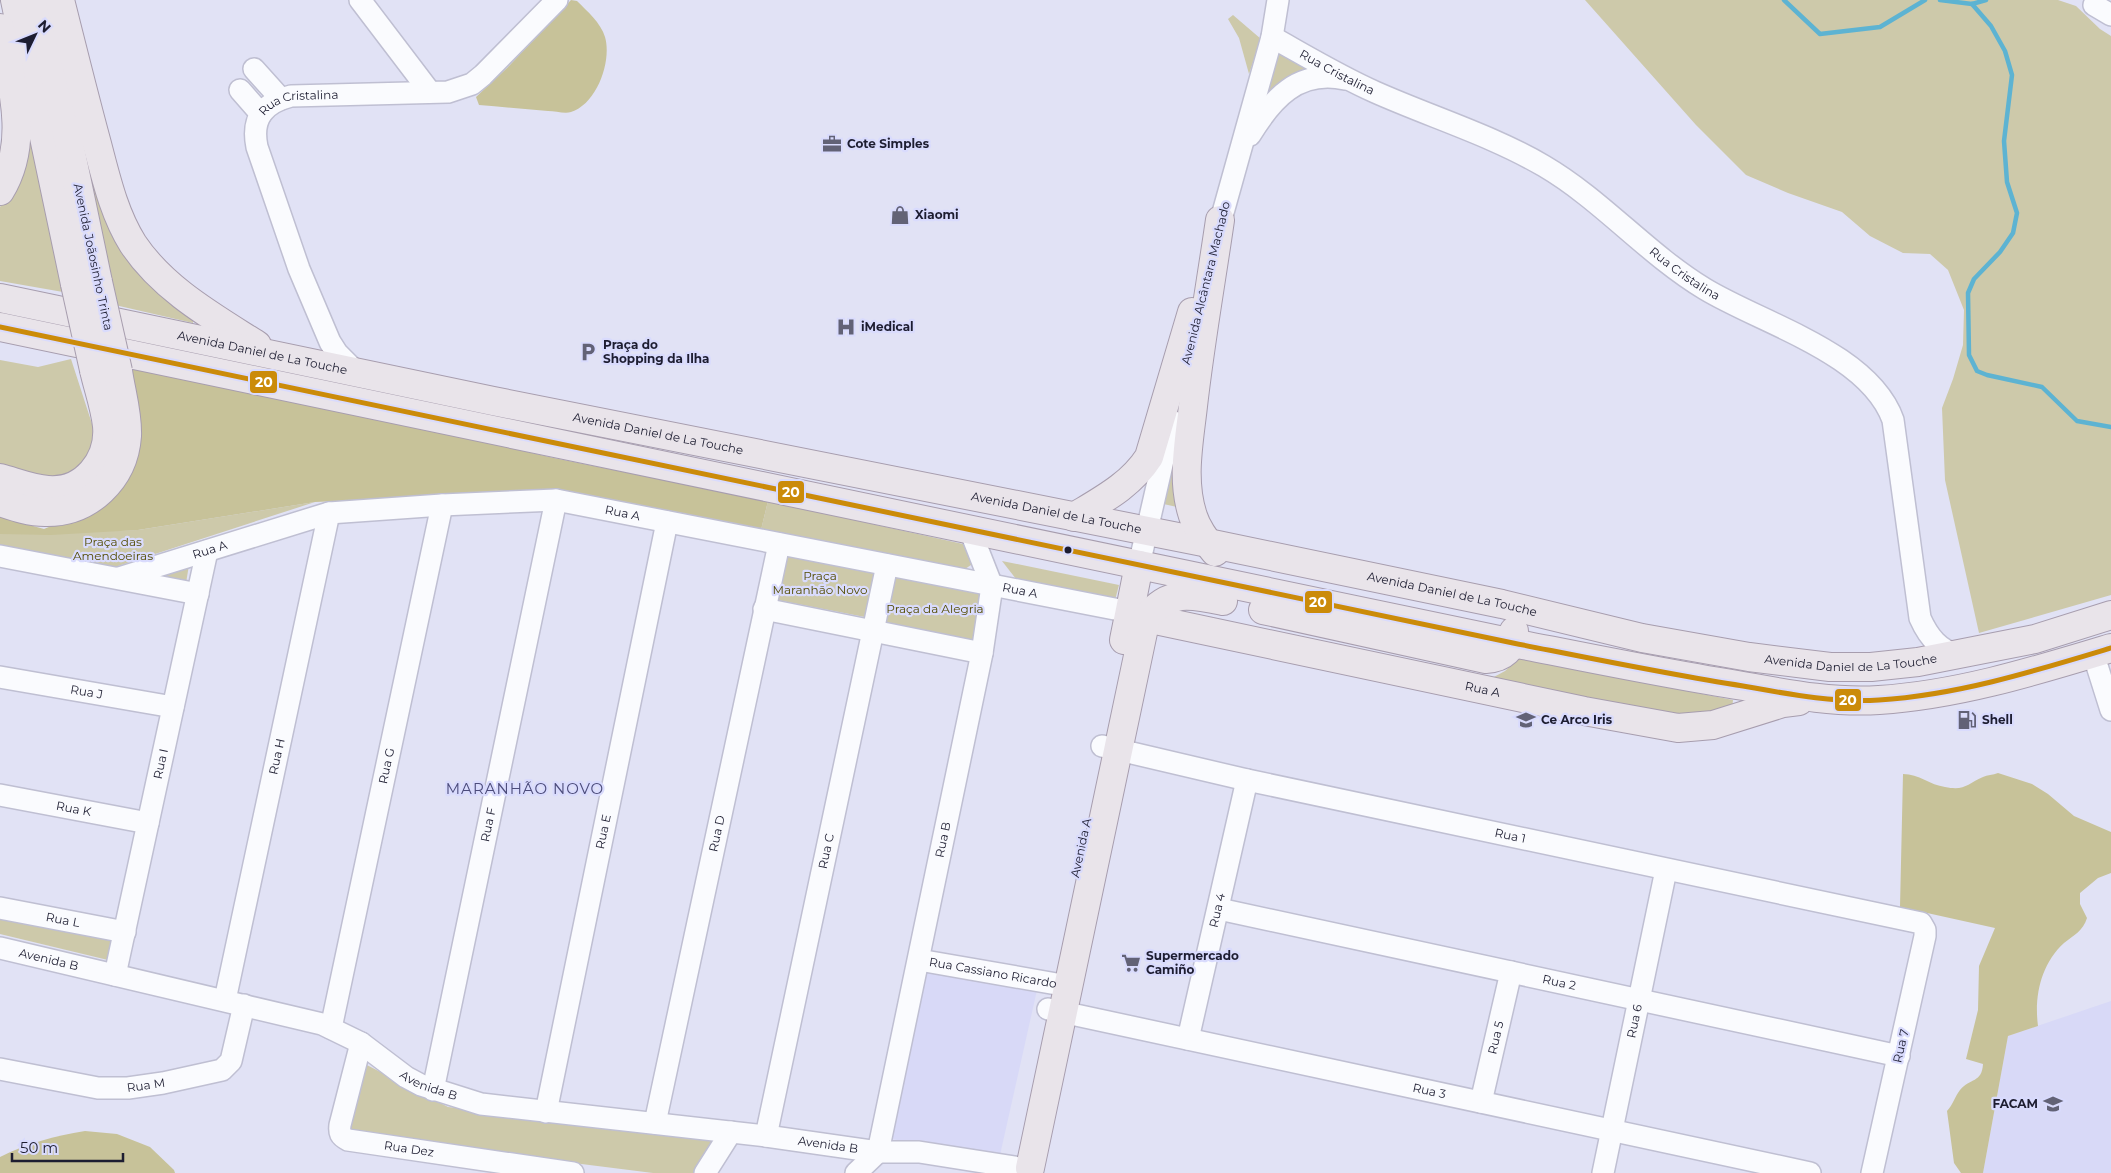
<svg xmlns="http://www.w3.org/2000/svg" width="2111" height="1173" font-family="Montserrat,sans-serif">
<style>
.built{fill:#d8d9f7}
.green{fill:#cdc9aa}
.forest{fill:#c7c299}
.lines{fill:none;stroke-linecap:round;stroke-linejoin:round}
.stream{stroke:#5db3d2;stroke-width:4.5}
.minor-casing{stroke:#bfbfd2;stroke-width:24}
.major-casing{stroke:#a79dae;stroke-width:30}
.minor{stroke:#fafbfe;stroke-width:21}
.major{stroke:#e9e4ea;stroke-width:28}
.major-bridge-casing{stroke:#a79dae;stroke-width:30;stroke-linecap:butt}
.major-bridge{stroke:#e9e4ea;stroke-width:28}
.bus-1-casing{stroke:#d9dbfd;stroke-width:9}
.bus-1{stroke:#cb8b0a;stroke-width:5}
.bus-dot{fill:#1d1d31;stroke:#d9dbfd;stroke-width:2}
.labels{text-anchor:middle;stroke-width:4.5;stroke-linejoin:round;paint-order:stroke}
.street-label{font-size:12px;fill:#1d1d31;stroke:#d9dbfd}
.poi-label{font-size:12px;font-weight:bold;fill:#1d1d31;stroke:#d9dbfd;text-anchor:start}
.park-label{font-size:12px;fill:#524b00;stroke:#d9dbfd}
.quarter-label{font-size:15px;letter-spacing:1px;fill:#4c4c7b;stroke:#d9dbfd}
.line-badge{stroke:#d9dbfd;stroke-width:2}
.badge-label{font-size:14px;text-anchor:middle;font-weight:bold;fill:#fff}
</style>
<rect width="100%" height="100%" fill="#e1e2f5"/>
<g class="built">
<path d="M926,968L1037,990L1000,1155L891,1139Z"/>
<path d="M2111,1001V1173H1983L2008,1036Z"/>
</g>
<g class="green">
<path d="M1585,0H2058L2076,6L2100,29L2111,36V595L1979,633L1945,480L1942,408L1953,379L1963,345L1964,310L1948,270L1930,254L1903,253L1870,236L1842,212L1788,193L1746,175L1696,125Z"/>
<path d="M1233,15L1261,39L1249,74L1239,38L1228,19Z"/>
<path d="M1275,50L1308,66L1307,70L1282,82L1266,95Z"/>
<path d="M84,120L99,187L193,311V323L115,305L68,124Z"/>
<path d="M28,121L63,292L0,281V207L15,186Z"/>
<path d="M71,359L93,427L94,448L76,470L54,481L0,469V360L38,367Z"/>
<path d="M1168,474L1175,476L1177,507L1159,503Z"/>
<path d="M768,501L963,544L971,550L974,563L965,569L761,530Z"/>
<path d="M315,502L115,567L0,545V534L138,530Z"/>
<path d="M786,551L879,569L870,618L777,600Z"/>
<path d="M1002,561L1119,585L1114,604L1020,584Z"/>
<path d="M189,565L186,583L156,575Z"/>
<path d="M894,575L986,593L977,643L884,625Z"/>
<path d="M1519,658L1733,700L1732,709L1678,719L1492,678L1505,671Z"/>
<path d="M0,916L114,937L108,960L0,934Z"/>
<path d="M363,1063L448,1107L718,1140L697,1173H653L342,1134Z"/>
</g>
<g class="forest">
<path d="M571,0L577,1C587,11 601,23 605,37C612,61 597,104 571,112C565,114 555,111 548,111C525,109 502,107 479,105L476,97L507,68Z"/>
<path d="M121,358L554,458L768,501L761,530L551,492L315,502L138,530L51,535L0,534V517L44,529L100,506Z"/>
<path d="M1998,773L2032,784L2048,794L2074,816L2111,832V873L2098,878L2080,893V904L2087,918C2083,931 2074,935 2064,943C2041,964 2034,996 2038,1026L2008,1036L1983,1173H1961L1954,1163L1947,1111C1953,1105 1955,1096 1960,1090C1970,1078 1982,1083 1983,1064L1966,1059L1978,1010L1979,966L1995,928L1900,907L1903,774C1919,774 1930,785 1945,787C1965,791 1967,784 1983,777C1987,775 1993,775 1998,773Z"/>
<path d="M85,1131L117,1134L150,1147L174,1170L175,1173H0V1157C28,1143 54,1136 85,1131Z"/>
</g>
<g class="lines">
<g class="stream">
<path d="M1784,0L1820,34L1880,27L1925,0"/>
<path d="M1940,0L1972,4L1986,0"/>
<path d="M1972,4L1991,26L2005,51L2012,75L2004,141L2007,182L2017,213L2013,233L2000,252L1974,279L1968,293L1969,355L1977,371L1987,375L2042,387L2077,421L2111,427"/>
</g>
<g class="minor-casing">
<g id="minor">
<path d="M360,0L430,92"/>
<path d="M2094,5L2111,15"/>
<path id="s1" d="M1272,37C1306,56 1339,76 1375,92C1431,117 1491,135 1544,166C1602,200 1647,254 1705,289C1763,324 1869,353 1893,420L1920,618C1928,636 1939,651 1959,655"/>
<path d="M254,69L281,99"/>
<path d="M240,90L261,114"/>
<path d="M1250,135C1272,99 1298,69 1345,79"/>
<path d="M1217,234L1272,37L1278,0"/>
<path id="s2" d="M356,372L337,353L330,342L299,269L257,147C251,118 264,103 291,96L448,92L472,84L483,75L557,0"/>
<path d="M0,556L198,594"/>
<path d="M1139,565L1172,421"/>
<path id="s3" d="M119,578L329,513L442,505L556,500L1130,612"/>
<path d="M764,609L982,653"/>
<path d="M2093,653L2111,710"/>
<path id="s4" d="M0,677L173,707"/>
<path id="s5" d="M1102,746L1247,780L1921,923L1925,930V936L1872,1173"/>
<path id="s6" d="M0,795L148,823"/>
<path id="s7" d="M0,908L125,932"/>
<path id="s8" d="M1219,909L1899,1056"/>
<path id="s9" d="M0,948L322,1024L361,1043L406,1077L421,1085L481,1104L766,1136L878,1152H919L1015,1167"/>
<path id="s10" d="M919,960L1068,986"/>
<path id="s11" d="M115,975L207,551"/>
<path id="s12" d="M225,1000L329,513"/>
<path id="s13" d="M1048,1009L1810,1173"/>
<path id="s14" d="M331,1028L442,505"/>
<path id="s15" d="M1188,1039L1247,780"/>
<path id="s16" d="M361,1043L340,1125C339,1133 340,1136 348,1140L573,1173"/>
<path id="s17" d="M0,1069L98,1088H128L163,1083L222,1070L231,1061L244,1005"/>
<path id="s18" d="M433,1090L556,500"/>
<path id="s19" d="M1481,1102L1511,972"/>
<path id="s20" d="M546,1112L667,522"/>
<path id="s21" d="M655,1123L779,544"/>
<path id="s22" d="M766,1136L887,565"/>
<path id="s23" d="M878,1152L982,653L992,586L970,530"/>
<path d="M705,1173L731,1132"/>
<path d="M856,1173L878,1152"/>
<path id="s24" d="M1603,1173L1666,870"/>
</g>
</g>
<g class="major-casing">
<g id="major">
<path d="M15,0L75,284"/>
<path d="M39,0L98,282"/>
<path d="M60,0C72,48 84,96 97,144C106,178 114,214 133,244C163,289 213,317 257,345"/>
<path d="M0,28C11,82 31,141 0,191"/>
<path id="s25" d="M0,298L493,401L1208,543L1502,604L1642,638L1749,657L1830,667H1871L1918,662L2035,639L2111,615"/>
<path d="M0,327L1513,643C1589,658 1666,674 1743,686C1788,694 1833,703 1879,700C1958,695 2035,671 2111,648"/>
<path d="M0,478C15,482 32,489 48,490C84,493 110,460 107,426C105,407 98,388 94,370"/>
<path d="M0,502C15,507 29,512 45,512C89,513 124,479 127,436C128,414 121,392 118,371"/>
<path d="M1074,517C1102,500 1131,485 1149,457L1192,312"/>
<path d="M1215,552C1206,541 1197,529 1193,516C1181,480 1189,442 1193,406C1200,344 1211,282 1220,220"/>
<path d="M1263,610L1486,659C1503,658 1514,649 1514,631"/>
<path id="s26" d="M1146,618L1584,711L1678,728L1713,725L1783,703L1799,701"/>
<path d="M1124,640L1139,565"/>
<path d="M1030,1168L1146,618C1169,589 1191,594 1223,601"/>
</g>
</g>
<use href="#minor" class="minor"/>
<use href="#major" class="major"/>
<g class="major-bridge-casing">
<g id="major-bridge">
<path d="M98,282L118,371"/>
<path d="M75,284L94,370"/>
</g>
</g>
<use href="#major-bridge" class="major-bridge"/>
<g class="bus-1-casing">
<path id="bus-1" d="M0,327L1513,643C1589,658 1666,674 1743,686C1788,694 1833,703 1879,700C1958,695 2035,671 2111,648"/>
</g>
<use href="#bus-1" class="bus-1"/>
</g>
<defs>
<g id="office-bare" transform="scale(1.5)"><path d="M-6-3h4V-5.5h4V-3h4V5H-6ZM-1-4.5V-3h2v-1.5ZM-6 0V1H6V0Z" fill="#626276" stroke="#d9dbfd" stroke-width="2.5" paint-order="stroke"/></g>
<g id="shop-bare" transform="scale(1.5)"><path d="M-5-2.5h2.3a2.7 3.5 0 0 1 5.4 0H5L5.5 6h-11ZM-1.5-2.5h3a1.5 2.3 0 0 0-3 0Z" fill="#626276" stroke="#d9dbfd" stroke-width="2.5" paint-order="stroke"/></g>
<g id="hospital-bare" transform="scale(1.5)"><path d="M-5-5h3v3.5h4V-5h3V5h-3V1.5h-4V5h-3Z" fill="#626276" stroke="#d9dbfd" stroke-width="2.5" paint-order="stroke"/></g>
<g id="parking-bare" transform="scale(1.5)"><path d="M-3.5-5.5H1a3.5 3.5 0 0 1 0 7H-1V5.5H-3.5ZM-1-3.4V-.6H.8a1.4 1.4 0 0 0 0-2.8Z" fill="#626276" stroke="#d9dbfd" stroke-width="2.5" paint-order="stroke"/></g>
<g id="school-bare" transform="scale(1.5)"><path d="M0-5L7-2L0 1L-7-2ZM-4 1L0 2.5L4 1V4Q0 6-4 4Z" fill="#626276" stroke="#d9dbfd" stroke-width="2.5" paint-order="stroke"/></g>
<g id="fuel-bare" transform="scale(1.5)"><path d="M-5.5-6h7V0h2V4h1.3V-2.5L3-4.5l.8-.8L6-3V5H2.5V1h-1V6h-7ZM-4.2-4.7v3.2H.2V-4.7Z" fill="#626276" stroke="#d9dbfd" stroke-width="2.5" paint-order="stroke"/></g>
<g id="supermarket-bare" transform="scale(1.5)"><path d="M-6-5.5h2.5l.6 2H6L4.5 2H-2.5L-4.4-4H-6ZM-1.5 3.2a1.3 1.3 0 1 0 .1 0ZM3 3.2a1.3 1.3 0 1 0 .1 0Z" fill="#626276" stroke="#d9dbfd" stroke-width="2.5" paint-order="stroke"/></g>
<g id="university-bare" transform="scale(1.5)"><path d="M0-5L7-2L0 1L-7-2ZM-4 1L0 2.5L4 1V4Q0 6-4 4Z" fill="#626276" stroke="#d9dbfd" stroke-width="2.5" paint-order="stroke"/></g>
</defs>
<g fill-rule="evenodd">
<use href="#office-bare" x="832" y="144"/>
<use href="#shop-bare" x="900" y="215"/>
<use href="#hospital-bare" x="846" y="327"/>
<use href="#parking-bare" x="588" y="352"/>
<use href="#school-bare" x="1526" y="720"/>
<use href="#fuel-bare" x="1967" y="720"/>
<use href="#supermarket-bare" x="1131" y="963"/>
<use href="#university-bare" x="2053" y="1104"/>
</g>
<circle class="bus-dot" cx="1068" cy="550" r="4.5"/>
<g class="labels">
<g class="street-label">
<text dy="4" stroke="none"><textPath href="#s1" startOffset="74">Rua Cristalina</textPath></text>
<text dy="4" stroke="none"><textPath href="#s2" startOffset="324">Rua Cristalina</textPath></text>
<text transform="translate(93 257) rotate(78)" y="4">Avenida Joãosinho Trinta</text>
<text dy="4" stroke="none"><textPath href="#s1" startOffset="479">Rua Cristalina</textPath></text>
<text transform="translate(1206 283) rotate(-76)" y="4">Avenida Alcântara Machado</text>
<text dy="4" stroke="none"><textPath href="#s25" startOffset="268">Avenida Daniel de La Touche</textPath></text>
<text dy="4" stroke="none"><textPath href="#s25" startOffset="672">Avenida Daniel de La Touche</textPath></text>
<text dy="4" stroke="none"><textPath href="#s25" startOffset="1078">Avenida Daniel de La Touche</textPath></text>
<text dy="4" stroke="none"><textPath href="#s3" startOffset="515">Rua A</textPath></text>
<text dy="4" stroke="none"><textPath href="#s3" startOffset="95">Rua A</textPath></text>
<text dy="4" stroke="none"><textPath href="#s3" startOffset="920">Rua A</textPath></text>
<text dy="4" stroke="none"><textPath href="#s25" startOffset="1482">Avenida Daniel de La Touche</textPath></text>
<text dy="4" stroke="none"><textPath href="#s25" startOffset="1888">Avenida Daniel de La Touche</textPath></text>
<text dy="4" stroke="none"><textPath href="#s26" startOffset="344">Rua A</textPath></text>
<text dy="4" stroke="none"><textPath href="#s4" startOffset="88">Rua J</textPath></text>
<text dy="4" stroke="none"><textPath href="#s12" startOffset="249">Rua H</textPath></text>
<text dy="4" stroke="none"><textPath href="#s11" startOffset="216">Rua I</textPath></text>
<text dy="4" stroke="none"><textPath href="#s14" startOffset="268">Rua G</textPath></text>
<text dy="4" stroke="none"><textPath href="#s6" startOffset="75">Rua K</textPath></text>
<text dy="4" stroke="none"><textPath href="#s18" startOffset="271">Rua F</textPath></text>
<text dy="4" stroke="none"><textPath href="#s20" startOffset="286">Rua E</textPath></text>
<text dy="4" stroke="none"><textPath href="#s21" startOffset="296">Rua D</textPath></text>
<text dy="4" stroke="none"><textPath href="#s5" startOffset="418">Rua 1</textPath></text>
<text dy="4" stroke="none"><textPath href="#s23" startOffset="319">Rua B</textPath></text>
<text transform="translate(1081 848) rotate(-78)" y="4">Avenida A</text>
<text dy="4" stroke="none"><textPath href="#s22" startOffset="291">Rua C</textPath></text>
<text dy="4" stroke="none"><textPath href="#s15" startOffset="132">Rua 4</textPath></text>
<text dy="4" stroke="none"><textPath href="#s7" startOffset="64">Rua L</textPath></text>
<text dy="4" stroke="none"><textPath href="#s9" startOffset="50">Avenida B</textPath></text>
<text dy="4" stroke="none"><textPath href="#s10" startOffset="75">Rua Cassiano Ricardo</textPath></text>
<text dy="4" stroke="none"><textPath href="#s8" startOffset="348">Rua 2</textPath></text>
<text dy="4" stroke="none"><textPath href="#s24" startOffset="155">Rua 6</textPath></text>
<text dy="4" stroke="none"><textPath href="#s19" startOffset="66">Rua 5</textPath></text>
<text transform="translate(1901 1046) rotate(-77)" y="4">Rua 7</text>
<text dy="4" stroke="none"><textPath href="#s17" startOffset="148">Rua M</textPath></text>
<text dy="4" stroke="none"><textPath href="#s9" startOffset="455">Avenida B</textPath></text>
<text dy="4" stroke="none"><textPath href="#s13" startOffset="390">Rua 3</textPath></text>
<text dy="4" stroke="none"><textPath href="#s9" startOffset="860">Avenida B</textPath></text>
<text dy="4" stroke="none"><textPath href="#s16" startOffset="165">Rua Dez</textPath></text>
</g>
<g class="poi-label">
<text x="847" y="148">Cote Simples</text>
<text x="915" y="219">Xiaomi</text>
<text x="861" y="331">iMedical</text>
<text x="603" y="349">Praça do<tspan x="603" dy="14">Shopping da Ilha</tspan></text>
<text x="1541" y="724">Ce Arco Iris</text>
<text x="1982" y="724">Shell</text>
<text x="1146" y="960">Supermercado<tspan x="1146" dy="14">Camiño</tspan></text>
<text x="2038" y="1108" text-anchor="end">FACAM</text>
</g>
<g class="park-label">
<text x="113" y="546">Praça das<tspan x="113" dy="14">Amendoeiras</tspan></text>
<text x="820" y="580">Praça<tspan x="820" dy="14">Maranhão Novo</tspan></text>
<text x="935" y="613">Praça da Alegria</text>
</g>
<g class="quarter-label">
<text x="525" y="794">MARANHÃO NOVO</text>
</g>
</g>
<g class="line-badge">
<rect x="249" y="370" width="29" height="24" rx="5" fill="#cb8b0a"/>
<rect x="777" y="480" width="28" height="24" rx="5" fill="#cb8b0a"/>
<rect x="1304" y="590" width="29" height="24" rx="5" fill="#cb8b0a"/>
<rect x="1834" y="688" width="28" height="24" rx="5" fill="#cb8b0a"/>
</g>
<g class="badge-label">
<text x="264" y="387">20</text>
<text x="791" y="497">20</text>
<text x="1318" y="607">20</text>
<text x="1848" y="705">20</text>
</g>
<g transform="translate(35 35) rotate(47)" stroke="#d9dbfd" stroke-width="4" paint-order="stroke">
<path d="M0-4L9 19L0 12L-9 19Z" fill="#1d1d31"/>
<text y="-8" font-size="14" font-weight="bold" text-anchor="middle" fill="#1d1d31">N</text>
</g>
<path d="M12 1153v8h111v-8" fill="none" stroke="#1d1d31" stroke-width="2.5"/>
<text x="20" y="1153" font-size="15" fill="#1d1d31" stroke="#d9dbfd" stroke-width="4" paint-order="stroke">50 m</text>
</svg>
